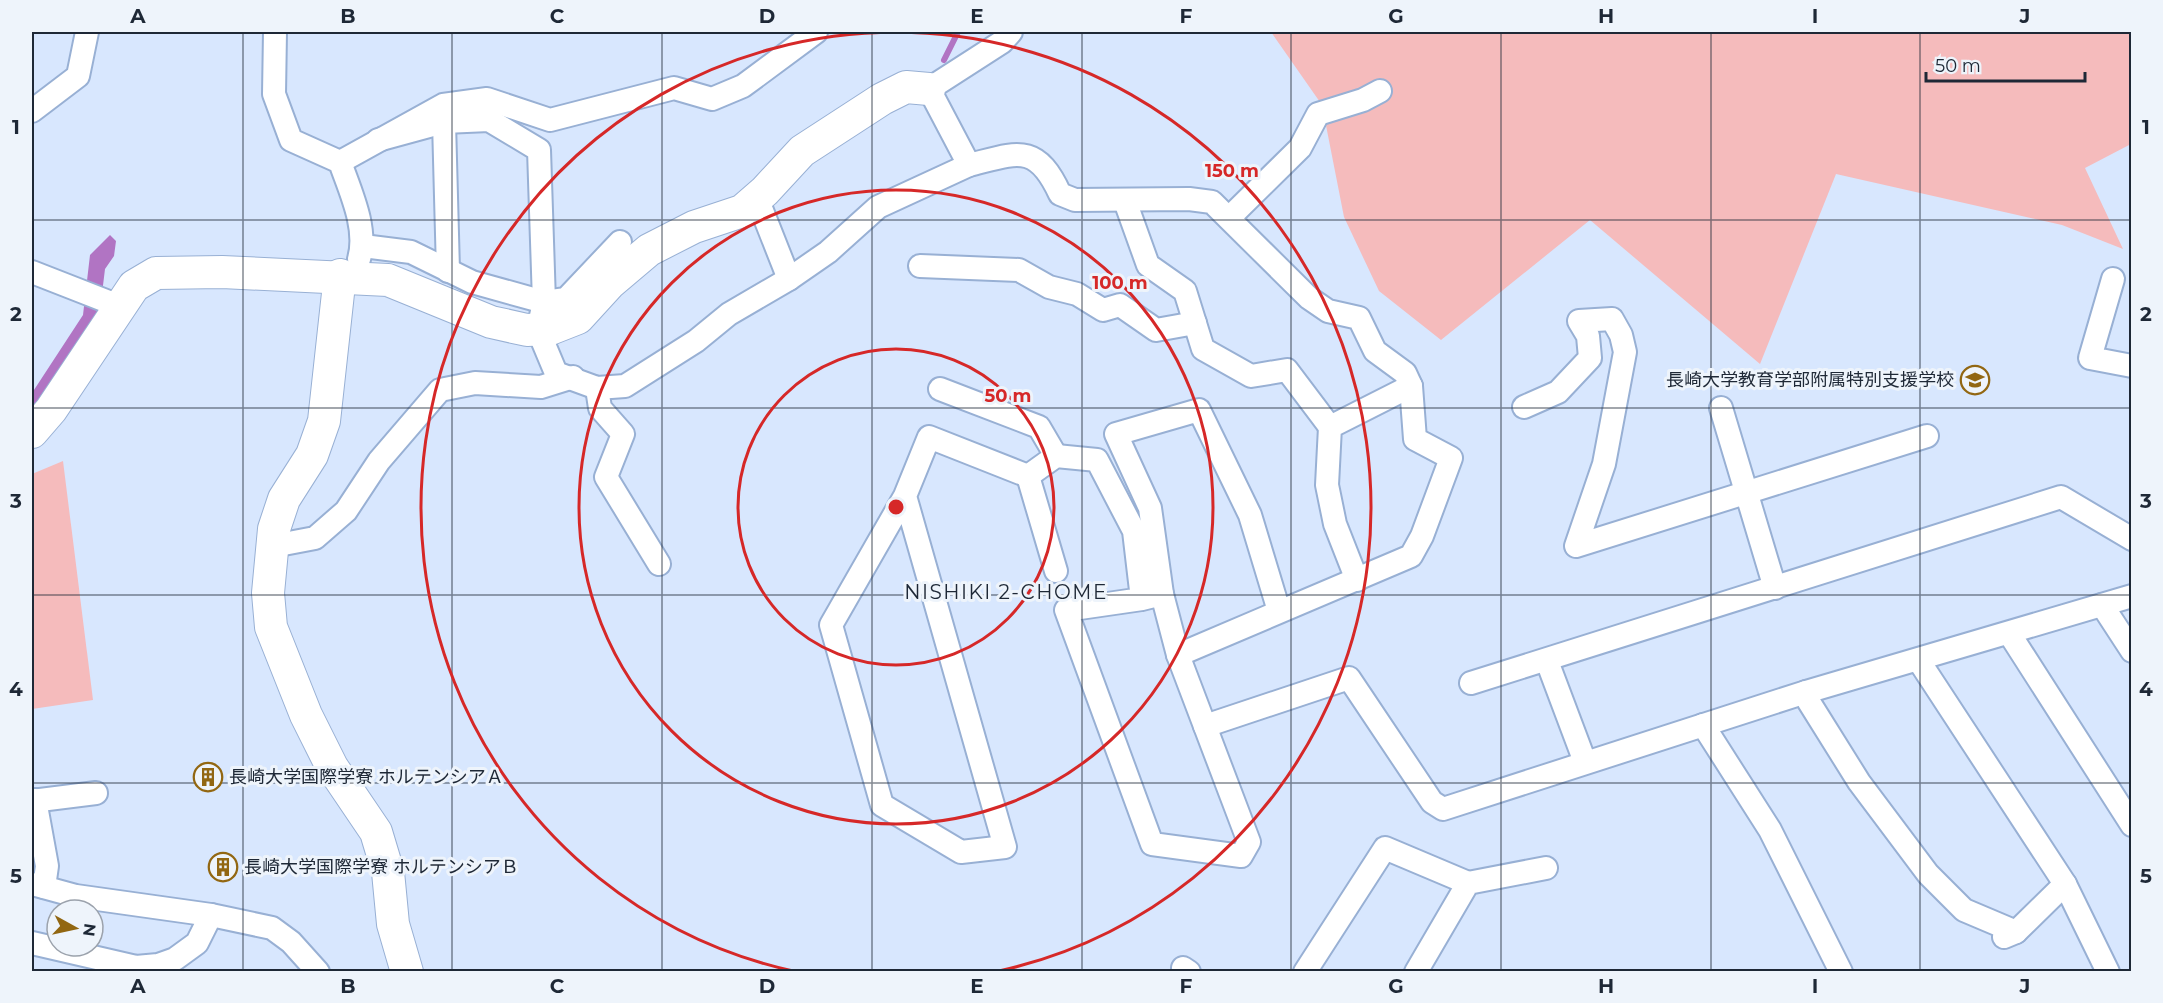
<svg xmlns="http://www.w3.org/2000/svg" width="2163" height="1003" font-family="Montserrat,'Noto Sans JP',sans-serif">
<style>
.green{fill:#f5bbbc}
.water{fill:#b174c3}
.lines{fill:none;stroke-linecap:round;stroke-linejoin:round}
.stream{stroke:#b174c3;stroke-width:6}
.street-casing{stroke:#98b0d4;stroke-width:26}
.secondary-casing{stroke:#98b0d4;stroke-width:34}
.street{stroke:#fff;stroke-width:22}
.secondary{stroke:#fff;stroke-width:32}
.grid{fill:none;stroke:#1e2836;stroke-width:1.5;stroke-opacity:0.55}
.ring{fill:none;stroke:#d62828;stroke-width:3}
.labels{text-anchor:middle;stroke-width:6;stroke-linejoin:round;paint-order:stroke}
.poi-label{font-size:18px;fill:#1e2836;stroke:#eef4fb;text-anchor:start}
.neighbourhood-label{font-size:20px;letter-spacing:1.5px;fill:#1e2836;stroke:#eef4fb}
.centre{fill:#d62828;stroke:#eef4fb;stroke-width:3}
.ring-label{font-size:18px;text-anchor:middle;font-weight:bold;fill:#d62828;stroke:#eef4fb;stroke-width:6;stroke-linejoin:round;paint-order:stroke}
.neatline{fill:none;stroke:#1e2836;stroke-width:2}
.grid-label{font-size:20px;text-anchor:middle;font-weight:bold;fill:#1e2836}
</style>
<rect width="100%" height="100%" fill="#d8e7fe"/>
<g class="green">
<path d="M1271,32H2131V144L2085,168L2123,249L2062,225L1836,174L1760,364L1590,220L1441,340L1379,291L1344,217L1322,105Z"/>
<path d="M63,461L93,700L32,709V474Z"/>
</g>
<path class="water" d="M110,235L116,241L114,256L105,269L100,310L32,414V393L83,315L90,255Z"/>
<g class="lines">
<path class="stream" d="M944,60L958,32"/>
<g class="street-casing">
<g id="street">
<path d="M275,32L274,94L291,140L340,162C350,191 368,228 359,259"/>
<path d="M32,111L78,76L87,32"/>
<path d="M444,122L448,271"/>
<path d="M378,140L444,122L489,120L539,150L544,302L538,330L556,373L597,388L625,386L696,341L729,314L789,279L828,252L878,207L969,165L929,89L1002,42L1011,32"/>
<path d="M340,162L443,105L487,99L550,120L674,88L712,99L743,86L816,32"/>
<path d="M969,165C1017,153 1036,142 1060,194L1075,200L1189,199L1212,202L1309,298L1328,311L1359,318L1375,351L1405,373L1411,386L1415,439L1451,458L1422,536L1411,556L1178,655"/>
<path d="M757,198L789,279"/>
<path d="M1125,201L1148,265L1185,291L1203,349L1251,376L1287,370L1330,427"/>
<path d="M1229,218L1300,148L1318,114L1363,100L1380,91"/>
<path d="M363,246L411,252L472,282L544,302L566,299L620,242"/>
<path d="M920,266L1019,270L1049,287L1077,294L1103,310L1120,305L1156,330L1195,323"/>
<path d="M32,272L119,306"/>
<path d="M2113,279L2090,358L2132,366"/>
<path d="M597,388L600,408L623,434L606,477L659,564"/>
<path d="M940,389L1039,427L1056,456"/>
<path d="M1524,407L1558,392L1590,358L1588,336L1579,321L1612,319L1621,335L1625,352L1604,464L1576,546L1927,436"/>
<path d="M1721,408L1775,588"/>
<path d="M1028,476L1056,571"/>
<path d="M905,496L1005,847L961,852L882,805L831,625L905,496L929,437L1028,476L1056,456L1097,460L1134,531L1142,599L1162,594L1178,655L1249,842L1241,856L1152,844L1066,610L1142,599"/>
<path d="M273,546L315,538L346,511L379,461L440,390L475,383L541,387L573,377"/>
<path d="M1357,580L1335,524L1327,485L1330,427L1411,386"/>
<path d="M1162,594L1150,508L1116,434L1199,410L1250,515L1279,611"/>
<path d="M2102,605L2132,651"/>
<path d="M2009,633L2132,825"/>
<path d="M1547,661L1585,762"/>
<path d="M1919,661L2065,884L2108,972"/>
<path d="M1471,683L2061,497L2132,539"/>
<path d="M1806,692L1809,702L1859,782L1928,874L1964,910L2016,932"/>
<path d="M1703,725L1770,830L1841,972"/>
<path d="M1205,726L1349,678L1432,802L1443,809L1806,692L2132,596"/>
<path d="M35,800L47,866L44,887"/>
<path d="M32,801L96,793"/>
<path d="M32,884L76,896L211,915L272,928L291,942L318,972"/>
<path d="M2004,937L2016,932L2065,884"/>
<path d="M32,943L136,967L158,965L175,959L197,943L211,915"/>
<path d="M1183,968L1189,972"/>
<path d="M1305,972L1385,848L1468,883"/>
<path d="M1416,972L1468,883L1546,868"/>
</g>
</g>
<g class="secondary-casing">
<g id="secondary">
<path d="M340,275L324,421L312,455L284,499L274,529L268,593L271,627L306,715L332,767L376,832L388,872L393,924L407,972"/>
<path d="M32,432L51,410L134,286L156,273L222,272L388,280L491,322L527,330L550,329L578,318L610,283L649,250L694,227L742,211L765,191L802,151L882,99L906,87L929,89"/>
</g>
</g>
<use href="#street" class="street"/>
<use href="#secondary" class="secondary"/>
</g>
<path class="grid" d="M243,32V972M452,32V972M662,32V972M872,32V972M1082,32V972M1291,32V972M1501,32V972M1711,32V972M1920,32V972M32,220H2132M32,408H2132M32,595H2132M32,783H2132"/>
<g class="ring">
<circle cx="896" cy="507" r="158"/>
<circle cx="896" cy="507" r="317"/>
<path d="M793 971A475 475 0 1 1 999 971"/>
</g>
<defs>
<g id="school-ring" transform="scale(1.5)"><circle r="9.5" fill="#eef4fb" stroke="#926712" stroke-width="1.5"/><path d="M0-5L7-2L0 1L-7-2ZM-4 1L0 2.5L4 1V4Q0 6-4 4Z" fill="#926712"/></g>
<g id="building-ring" transform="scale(1.5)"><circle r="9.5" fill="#eef4fb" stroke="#926712" stroke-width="1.5"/><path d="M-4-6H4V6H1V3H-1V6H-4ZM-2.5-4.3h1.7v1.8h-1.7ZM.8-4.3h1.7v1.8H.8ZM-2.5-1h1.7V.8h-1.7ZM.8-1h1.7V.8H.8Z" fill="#926712"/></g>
</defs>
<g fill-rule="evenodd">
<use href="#school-ring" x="1975" y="380"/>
<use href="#building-ring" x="208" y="777"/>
<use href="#building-ring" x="223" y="867"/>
</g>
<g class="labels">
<g class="poi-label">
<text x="1954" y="386" text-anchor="end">長崎大学教育学部附属特別支援学校</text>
<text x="229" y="783">長崎大学国際学寮 ホルテンシアＡ</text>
<text x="244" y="873">長崎大学国際学寮 ホルテンシアＢ</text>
</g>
<g class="neighbourhood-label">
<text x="1006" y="599">NISHIKI 2-CHOME</text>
</g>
</g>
<circle cx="896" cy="507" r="9" class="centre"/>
<g class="ring-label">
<text x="1232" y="177">150 m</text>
<text x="1120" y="289">100 m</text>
<text x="1008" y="402">50 m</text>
</g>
<rect width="2163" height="1003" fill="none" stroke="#eef4fb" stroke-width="66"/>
<g transform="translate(75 928) rotate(98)"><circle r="28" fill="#eef4fb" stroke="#9ba2ac" stroke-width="1.5"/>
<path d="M0-4.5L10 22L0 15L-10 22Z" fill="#926712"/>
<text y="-9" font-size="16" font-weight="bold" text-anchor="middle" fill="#1e2836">N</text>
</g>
<path d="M1926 72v9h159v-9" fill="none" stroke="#1e2836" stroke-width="3"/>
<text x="1935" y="72" font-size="18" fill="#1e2836" stroke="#eef4fb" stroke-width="4.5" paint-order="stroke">50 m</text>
<rect x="33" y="33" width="2097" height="937" class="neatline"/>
<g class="grid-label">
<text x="138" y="23">A</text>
<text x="348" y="23">B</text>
<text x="557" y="23">C</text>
<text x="767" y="23">D</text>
<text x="977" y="23">E</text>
<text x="1186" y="23">F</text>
<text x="1396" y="23">G</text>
<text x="1606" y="23">H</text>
<text x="1815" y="23">I</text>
<text x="2025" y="23">J</text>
<text x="16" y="134">1</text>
<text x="2146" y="134">1</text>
<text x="16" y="321">2</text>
<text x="2146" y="321">2</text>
<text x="16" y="508">3</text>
<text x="2146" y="508">3</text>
<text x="16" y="696">4</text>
<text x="2146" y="696">4</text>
<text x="16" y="883">5</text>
<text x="2146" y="883">5</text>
<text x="138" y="993">A</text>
<text x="348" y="993">B</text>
<text x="557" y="993">C</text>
<text x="767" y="993">D</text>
<text x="977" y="993">E</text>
<text x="1186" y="993">F</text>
<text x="1396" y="993">G</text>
<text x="1606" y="993">H</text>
<text x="1815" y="993">I</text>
<text x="2025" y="993">J</text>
</g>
</svg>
